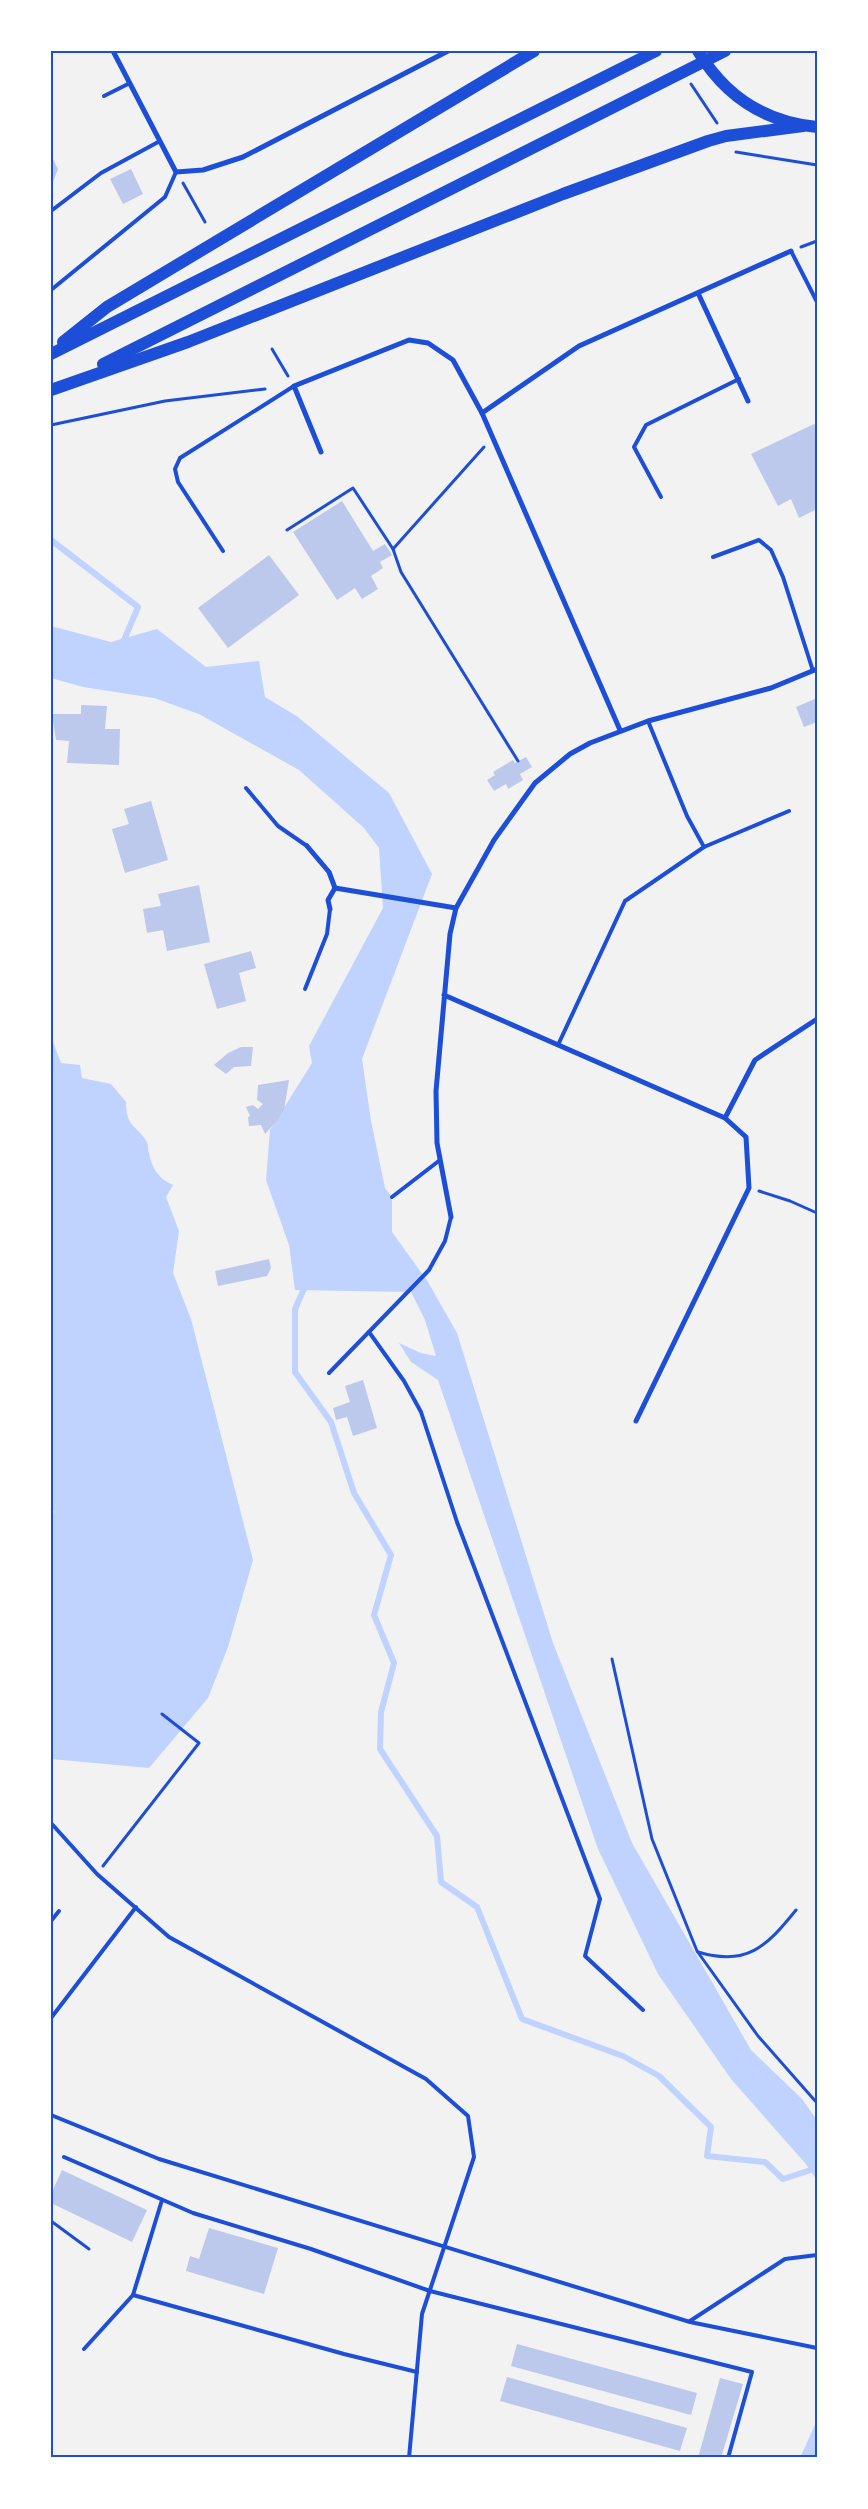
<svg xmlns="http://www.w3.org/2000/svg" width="868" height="2509" font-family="'Work Sans',sans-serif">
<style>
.water{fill:#bfd3fe}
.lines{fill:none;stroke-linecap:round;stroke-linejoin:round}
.stream{stroke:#bfd3fe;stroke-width:6}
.building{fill:#bdc9ec}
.path{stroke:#1d4ed8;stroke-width:3}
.service{stroke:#1d4ed8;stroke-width:4}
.minor{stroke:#1d4ed8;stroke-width:5}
.primary{stroke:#1d4ed8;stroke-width:12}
.neatline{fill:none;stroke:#1d4ed8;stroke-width:2}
</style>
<rect width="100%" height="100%" fill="#f2f2f2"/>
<g class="water">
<path d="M51,626L111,642L157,629L206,667L259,661L265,697L298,717L389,793L432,874L362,1059L371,1121L385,1188L392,1197V1232L428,1282L457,1333L553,1643L632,1843L751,2050L802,2099L817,2120V2180L805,2163L731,2079L658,1974L598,1849L438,1380L411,1362L399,1343L421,1353L436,1356L425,1320L411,1292L295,1290L289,1245L266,1180L270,1130L312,1063L309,1046L383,908L379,848L364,828L299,770L199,714L154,698L83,687L51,678Z"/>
<path d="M51,1037L61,1063L80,1065L82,1078L111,1084L126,1102C126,1128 137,1125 147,1142C148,1144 148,1150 149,1153C152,1169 159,1179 173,1185L166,1197L179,1231L173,1273L191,1319L253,1560L228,1647L208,1698L149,1768L51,1759V1515L54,1512L51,1506Z"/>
<path d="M817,2420V2458H800Z"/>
</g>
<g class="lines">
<g class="stream">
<path d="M51,540L138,607L122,645"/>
<path d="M307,1282L295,1309V1372L331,1422L354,1493L391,1555L374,1615L394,1663L381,1712L380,1749L437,1836L441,1882L477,1907L522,2019L623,2056L659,2076L711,2127L707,2156L765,2162L783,2179L817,2168"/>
</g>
</g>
<g class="building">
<path d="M51,155L58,169L51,187Z"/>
<path d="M131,169L143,194L123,204L110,179Z"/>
<path d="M814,424L817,429V509L799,518L791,499L778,506L751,454Z"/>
<path d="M342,501L373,551L385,544L392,555L380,562L383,568L371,576L378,589L362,599L355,588L337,600L293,532Z"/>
<path d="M269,555L299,595L228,648L198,608Z"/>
<path d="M817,698V722L804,727L796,707Z"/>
<path d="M81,705L107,706L105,729H120L119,765L67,763L69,741L56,740L52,714H81Z"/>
<path d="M526,757L532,767L520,774L523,780L508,789L506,784L494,791L487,780L495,775L493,772L513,760L515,763Z"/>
<path d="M151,801L168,860L125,873L112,829L129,824L124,809Z"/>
<path d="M199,885L210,942L167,951L163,930L147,933L143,909L161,906L158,894Z"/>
<path d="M251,951L256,968L239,973L246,1001L217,1009L204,964Z"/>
<path d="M241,1047H253L251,1066L234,1067L226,1074L214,1065L228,1053Z"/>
<path d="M289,1080L284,1110L276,1122L265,1134L261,1125L249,1126L248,1117L250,1116L246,1107L253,1105L258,1109L263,1104L257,1100L258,1085Z"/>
<path d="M269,1259L271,1268L267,1276L218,1286L215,1271Z"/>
<path d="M363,1380L377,1428L353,1436L347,1417L336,1420L333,1408L350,1402L345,1386Z"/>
<path d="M62,2170L147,2210L132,2242L51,2203V2194Z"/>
<path d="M209,2228L278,2248L264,2294L186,2271L190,2256L199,2259Z"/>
<path d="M517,2344L697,2393L691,2415L511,2366Z"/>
<path d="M507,2377L687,2428L680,2451L500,2401Z"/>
<path d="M720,2378L743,2384L721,2458H698Z"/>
</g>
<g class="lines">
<g class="path">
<path d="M691,84L717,123"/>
<path d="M736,152L817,165"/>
<path d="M183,183L205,222"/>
<path d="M801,247L817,241"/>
<path d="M272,349L288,376"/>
<path d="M51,425L165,401L265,389"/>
<path d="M287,530L353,488L393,549L401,572L518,761"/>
<path d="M393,549L484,447"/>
<path d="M759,1191L790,1201L817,1213"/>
<path d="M612,1659L652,1839L697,1951L758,2036L817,2103"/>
<path d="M103,1866L199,1743L162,1714"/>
<path d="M698,1952C747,1967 767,1946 796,1910"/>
<path d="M51,2221L89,2249"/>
</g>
<g class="service">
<path d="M104,96L130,83"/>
<path d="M51,211L101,173L160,141"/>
<path d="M791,251L817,302"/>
<path d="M51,290L165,197L176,172"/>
<path d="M661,497L634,447L646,425L739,379"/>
<path d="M223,551L178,482L175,469L180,458L294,386"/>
<path d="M713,557L759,540L771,550L783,577L813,671"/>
<path d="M246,788L278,826L307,846"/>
<path d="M704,847L789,811"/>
<path d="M305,989L327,934L330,909"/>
<path d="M558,1045L625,901L704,847L687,816L648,721"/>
<path d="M392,1197L440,1160"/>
<path d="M369,1332L404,1381L421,1412L457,1522L600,1899L585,1956L643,2010"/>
<path d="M329,1373L429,1270L445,1241L451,1217"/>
<path d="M51,1823L97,1874L169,1937L426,2079L468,2116L474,2157L422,2314L409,2458"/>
<path d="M51,1921L59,1911"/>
<path d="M51,2018L136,1907"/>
<path d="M51,2115L159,2159L690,2322L817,2348"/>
<path d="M64,2157L193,2213L311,2249L430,2291L752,2372L728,2458"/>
<path d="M133,2295L162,2200"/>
<path d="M690,2321L785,2259L817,2255"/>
<path d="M84,2349L133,2295L344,2354L417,2372"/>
</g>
<g class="minor">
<path d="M113,51L176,172L203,170L243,157L448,51"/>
<path d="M698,293L748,401"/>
<path d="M482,413L579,346L791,251"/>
<path d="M321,452L294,386L409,340L428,343L453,360L482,413L620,730"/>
<path d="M307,846L329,872L335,888L456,908"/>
<path d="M330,909L328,900L335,888"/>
<path d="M444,995L725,1118"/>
<path d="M451,1217L437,1143L436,1091L450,934L456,908L494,840L535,783L570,754L590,743L648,721L771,688L817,669"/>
<path d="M636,1421L749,1188L746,1137L725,1118L755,1060L817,1019"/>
</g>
<g class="primary">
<path d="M698,51C725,96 764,122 817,127"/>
<path d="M63,342L107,307L534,51"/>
<path d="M51,354L656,51"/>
<path d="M103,364L725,51"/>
<path d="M51,390L188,342L563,194L708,141L726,136L803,126"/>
</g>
</g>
<rect width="868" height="2509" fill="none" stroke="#ffffff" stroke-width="105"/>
<rect x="52" y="52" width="764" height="2404" class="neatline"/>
</svg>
